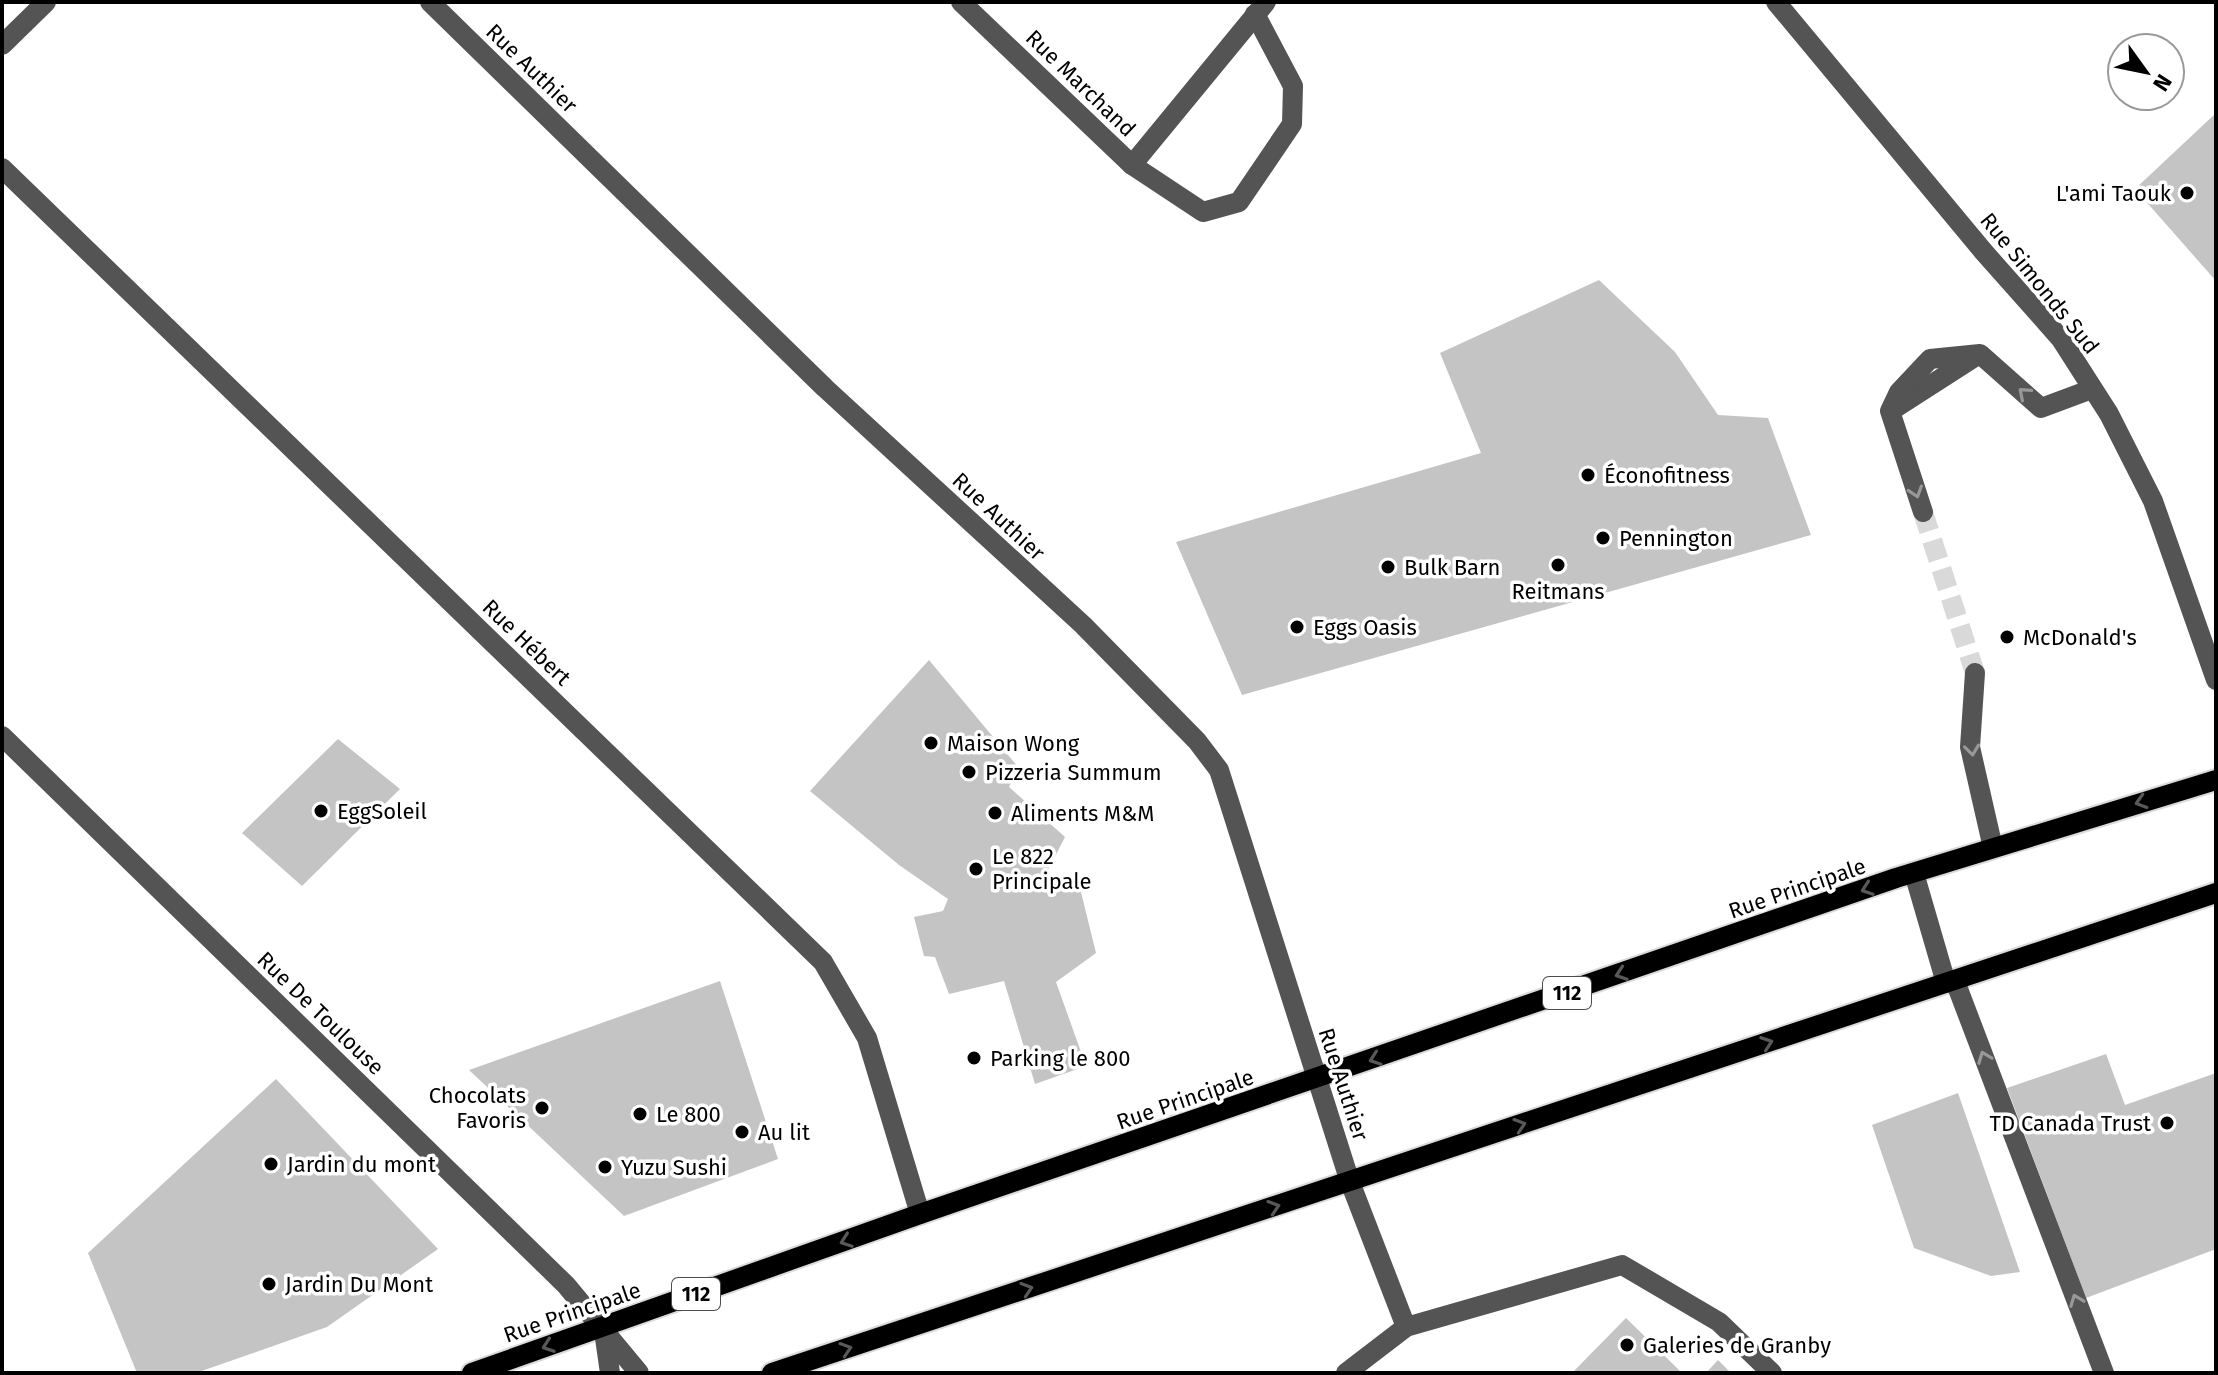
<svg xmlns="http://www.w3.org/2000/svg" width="2218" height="1375" font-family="'Fira Sans',sans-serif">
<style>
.building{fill:#c4c4c4}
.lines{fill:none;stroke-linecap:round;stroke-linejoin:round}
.minor-tunnel{stroke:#d9d9d9;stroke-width:20;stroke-dasharray:20 10;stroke-linecap:butt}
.major-casing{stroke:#dbdbdb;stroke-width:24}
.minor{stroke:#545454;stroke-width:20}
.major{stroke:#000;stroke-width:20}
.oneway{stroke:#989898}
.oneway2{stroke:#595959}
.poi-dot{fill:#000;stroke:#fff;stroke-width:3}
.labels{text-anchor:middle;stroke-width:7;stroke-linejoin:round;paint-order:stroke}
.shield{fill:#fff;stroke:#4c4c4c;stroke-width:2}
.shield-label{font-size:20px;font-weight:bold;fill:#000}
.street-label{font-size:22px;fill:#000;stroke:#fff}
.poi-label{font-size:22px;fill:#000;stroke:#fff;text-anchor:start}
</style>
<rect width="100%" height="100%" fill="#fff"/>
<g class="building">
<path d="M2216,113V281L2135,189Z"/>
<path d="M1599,280L1675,352L1718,415L1768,418L1811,535L1242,695L1176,542L1481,453L1440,353Z"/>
<path d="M929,660L1018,767L1009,787L1065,837L1047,872L1080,888L1096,953L1056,982L1086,1066L1035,1084L1004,981L949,994L935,957L924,956L914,917L943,911L948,899L899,865L810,791Z"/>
<path d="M338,739L400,789L302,886L242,833Z"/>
<path d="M720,981L778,1159L624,1216L469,1070Z"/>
<path d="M2106,1054L2125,1105L2216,1073V1249L2086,1298L2007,1088Z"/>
<path d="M276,1079L438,1249L327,1327L196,1373H137L88,1253Z"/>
<path d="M1958,1093L2020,1272L1991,1276L1914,1248L1872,1125Z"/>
<path d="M1626,1318L1682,1373H1572Z"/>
<path d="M1718,1360L1731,1373H1706Z"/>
</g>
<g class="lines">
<path class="minor-tunnel" d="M1923,512L1975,673"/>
<g class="major-casing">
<g id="major">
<path d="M472,1373L920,1214L1896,878L2216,780"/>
<path d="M772,1373L2216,893"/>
</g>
</g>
<g class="minor">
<path d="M430,2L825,388L1083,625L1197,741L1219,770L1350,1182L1406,1327"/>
<path d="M961,2L1132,165L1266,2"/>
<path d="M1776,2L1983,251L2061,339L2109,414L2153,501L2216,680"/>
<path d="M2,45L46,2"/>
<path d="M1132,165L1203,212L1239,202L1292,124L1293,86L1255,14"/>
<path d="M2,168L823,962L867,1038L920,1214"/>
<path d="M1892,410L1976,356"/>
<path d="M1923,512L1890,411L1899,392L1930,359L1980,354L2041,408L2092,389"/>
<path d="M1975,673L1970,747L1993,848"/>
<path d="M2,736L566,1285L639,1373"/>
<path d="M1914,873L1946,983"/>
<path d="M1955,981L2104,1373"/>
<path d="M604,1331L610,1373"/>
<path d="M1346,1373L1406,1327L1622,1265L1719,1322L1772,1373"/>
</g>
<use href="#major" class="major"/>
</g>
<defs><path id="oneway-chevron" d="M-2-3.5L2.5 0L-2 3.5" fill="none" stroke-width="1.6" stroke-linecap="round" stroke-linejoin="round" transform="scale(2)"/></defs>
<g class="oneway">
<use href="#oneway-chevron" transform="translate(2024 393) rotate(-139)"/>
<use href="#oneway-chevron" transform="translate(1916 492) rotate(72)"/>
<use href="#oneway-chevron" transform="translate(1972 750) rotate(83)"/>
<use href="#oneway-chevron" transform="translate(1984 1057) rotate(-111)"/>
<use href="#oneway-chevron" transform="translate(2076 1300) rotate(-111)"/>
</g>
<g class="oneway2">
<use href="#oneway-chevron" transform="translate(2141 802) rotate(163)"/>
<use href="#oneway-chevron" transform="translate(1867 889) rotate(161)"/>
<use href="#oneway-chevron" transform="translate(1621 974) rotate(161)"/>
<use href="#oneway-chevron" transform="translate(1767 1043) rotate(-19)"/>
<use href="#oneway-chevron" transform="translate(1375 1059) rotate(161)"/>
<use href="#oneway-chevron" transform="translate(1520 1125) rotate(-18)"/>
<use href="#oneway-chevron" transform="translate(1274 1207) rotate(-18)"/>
<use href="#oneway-chevron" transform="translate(846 1241) rotate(160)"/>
<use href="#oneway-chevron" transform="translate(1027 1289) rotate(-18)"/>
<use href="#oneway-chevron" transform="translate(548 1346) rotate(161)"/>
<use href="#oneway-chevron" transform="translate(846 1349) rotate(-18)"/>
</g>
<g class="poi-dot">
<circle cx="2187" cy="193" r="8"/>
<circle cx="1588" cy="475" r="8"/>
<circle cx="1603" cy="538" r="8"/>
<circle cx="1558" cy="565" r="8"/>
<circle cx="1388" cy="567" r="8"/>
<circle cx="1297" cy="627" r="8"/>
<circle cx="2007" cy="637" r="8"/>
<circle cx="931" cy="743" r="8"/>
<circle cx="969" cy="772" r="8"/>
<circle cx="321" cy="811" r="8"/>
<circle cx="995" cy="813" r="8"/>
<circle cx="976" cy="869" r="8"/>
<circle cx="974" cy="1058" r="8"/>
<circle cx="542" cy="1108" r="8"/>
<circle cx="640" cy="1114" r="8"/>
<circle cx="2167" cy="1123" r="8"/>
<circle cx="742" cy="1132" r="8"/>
<circle cx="271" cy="1164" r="8"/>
<circle cx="605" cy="1167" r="8"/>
<circle cx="269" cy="1284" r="8"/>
<circle cx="1627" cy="1345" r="8"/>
</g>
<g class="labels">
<g class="shield">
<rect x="1543" y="977" width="48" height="32" rx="6"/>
<rect x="672" y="1278" width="48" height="32" rx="6"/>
</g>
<g class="shield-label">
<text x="1567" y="1000">112</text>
<text x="696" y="1301">112</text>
</g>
<g class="street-label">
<text transform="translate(532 68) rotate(44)" y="8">Rue Authier</text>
<text transform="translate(1081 83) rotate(44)" y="8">Rue Marchand</text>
<text transform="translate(2040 283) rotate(51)" y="8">Rue Simonds Sud</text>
<text transform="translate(999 516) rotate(43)" y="8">Rue Authier</text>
<text transform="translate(527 642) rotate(44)" y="8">Rue Hébert</text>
<text transform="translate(1797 888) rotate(-19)" y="8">Rue Principale</text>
<text transform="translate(321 1013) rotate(44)" y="8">Rue De Toulouse</text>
<text transform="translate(1344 1084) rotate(72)" y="8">Rue Authier</text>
<text transform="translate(1185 1099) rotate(-19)" y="8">Rue Principale</text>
<text transform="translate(572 1312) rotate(-19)" y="8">Rue Principale</text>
</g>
<g class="poi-label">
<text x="2171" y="201" text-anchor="end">L'ami Taouk</text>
<text x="1604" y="483">Éconofitness</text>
<text x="1619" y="546">Pennington</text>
<text x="1404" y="575">Bulk Barn</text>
<text x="1558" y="599" text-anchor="middle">Reitmans</text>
<text x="1313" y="635">Eggs Oasis</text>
<text x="2023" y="645">McDonald's</text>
<text x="947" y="751">Maison Wong</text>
<text x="985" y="780">Pizzeria Summum</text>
<text x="337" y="819">EggSoleil</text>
<text x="1011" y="821">Aliments M&amp;M</text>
<text x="992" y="864">Le 822<tspan x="992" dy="25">Principale</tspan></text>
<text x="990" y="1066">Parking le 800</text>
<text x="526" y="1103" text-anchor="end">Chocolats<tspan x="526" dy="25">Favoris</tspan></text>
<text x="656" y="1122">Le 800</text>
<text x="2151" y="1131" text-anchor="end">TD Canada Trust</text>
<text x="758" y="1140">Au lit</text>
<text x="287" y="1172">Jardin du mont</text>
<text x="621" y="1175">Yuzu Sushi</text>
<text x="285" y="1292">Jardin Du Mont</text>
<text x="1643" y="1353">Galeries de Granby</text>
</g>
</g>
<rect width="2218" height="1375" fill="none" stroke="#000000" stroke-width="8"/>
<g transform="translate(2146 72) rotate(123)"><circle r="38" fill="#ffffff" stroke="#999999" stroke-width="2"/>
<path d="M0-6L14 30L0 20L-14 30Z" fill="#000000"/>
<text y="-12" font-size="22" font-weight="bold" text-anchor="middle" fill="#000000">N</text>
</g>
</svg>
